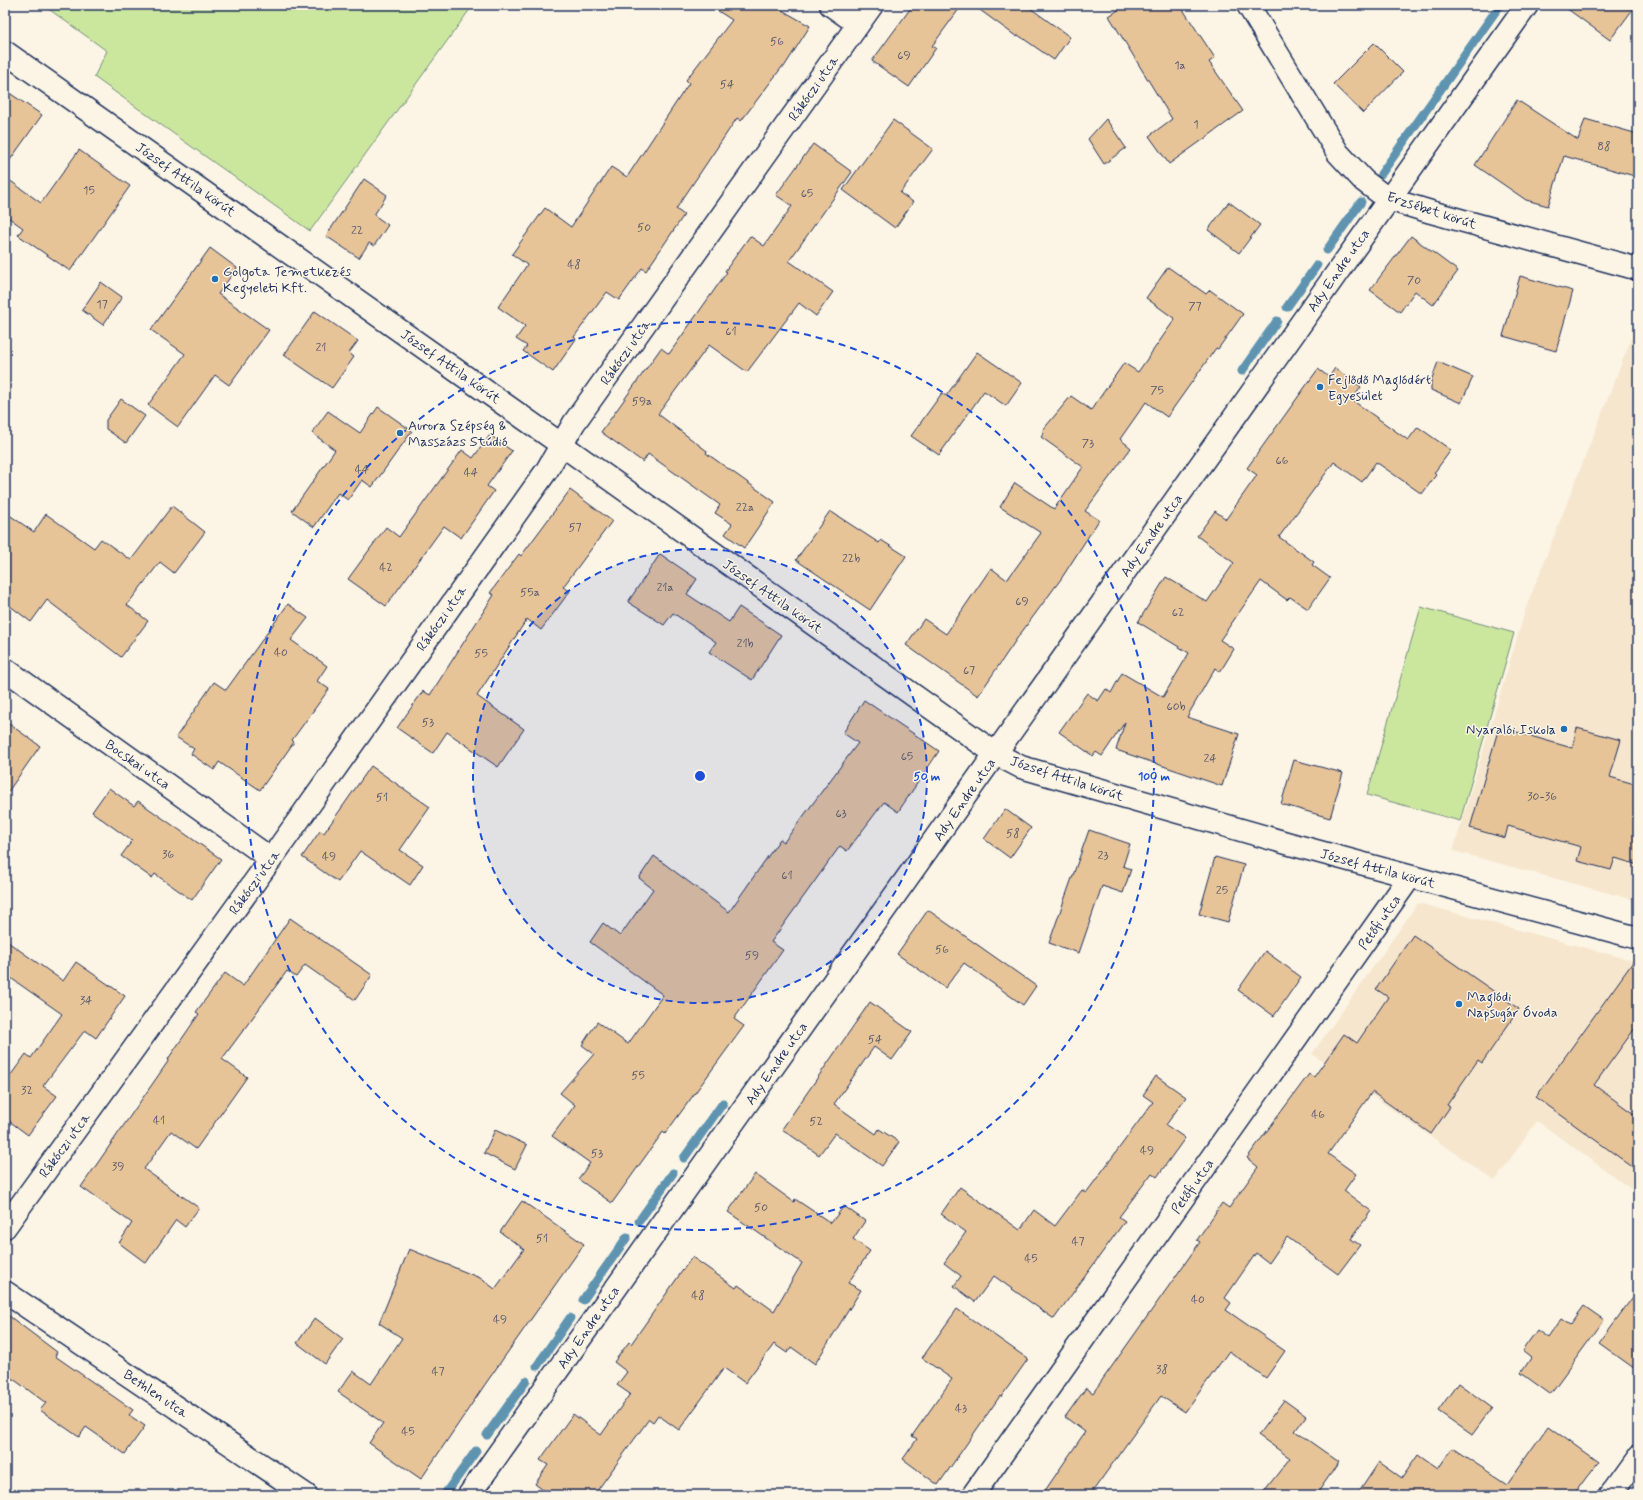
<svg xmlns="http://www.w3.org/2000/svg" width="1643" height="1500" font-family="Mynerve,sans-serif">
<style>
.built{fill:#f6e6ce}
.green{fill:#cbe79e;stroke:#738b7e}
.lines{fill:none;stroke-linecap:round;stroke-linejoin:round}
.stream{stroke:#5e94b1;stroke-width:9}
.building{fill:#e7c398;stroke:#1b2f5e}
.street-casing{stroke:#1b2f5e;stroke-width:25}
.street{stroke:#fcf5e5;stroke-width:22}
.ring{fill:none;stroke:#1d4ed8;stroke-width:2;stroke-dasharray:7 5}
.poi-dot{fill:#1f6fb2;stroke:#fcf5e5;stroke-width:1.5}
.labels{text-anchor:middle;stroke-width:3;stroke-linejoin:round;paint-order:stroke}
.number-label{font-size:12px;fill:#4e546c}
.street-label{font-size:14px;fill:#1b2f5e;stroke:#fcf5e5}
.poi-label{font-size:14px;fill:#1b2f5e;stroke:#fcf5e5;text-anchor:start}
.centre{fill:#1d4ed8;stroke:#fcf5e5;stroke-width:2}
.ring-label{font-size:12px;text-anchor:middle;font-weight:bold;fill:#1d4ed8;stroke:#fcf5e5;stroke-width:3;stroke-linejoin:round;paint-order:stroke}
</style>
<rect width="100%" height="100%" fill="#fcf5e5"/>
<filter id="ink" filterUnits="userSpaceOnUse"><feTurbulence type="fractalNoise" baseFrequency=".025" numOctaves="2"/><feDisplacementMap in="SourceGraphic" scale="8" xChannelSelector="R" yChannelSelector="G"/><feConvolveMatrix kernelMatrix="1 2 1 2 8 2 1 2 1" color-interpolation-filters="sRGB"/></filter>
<g filter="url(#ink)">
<g class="built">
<path d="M1638,321V901L1453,851L1526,608Z"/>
<path d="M1418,903L1638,962V1194L1537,1121L1495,1181L1312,1054Z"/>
</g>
<g class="green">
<path d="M43,5H473L310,231L94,77L107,51Z"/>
<path d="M1421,607L1514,633L1460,821L1367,795Z"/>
</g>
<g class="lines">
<g class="stream">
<path d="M1381,174L1500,5"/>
<path d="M1327,250L1361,202"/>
<path d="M1287,307L1317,265"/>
<path d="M1242,371L1277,321"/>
<path d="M684,1158L723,1103"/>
<path d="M639,1221L673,1173"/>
<path d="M583,1300L627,1237"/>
<path d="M537,1366L570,1318"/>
<path d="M487,1435L526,1381"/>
<path d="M445,1494L476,1451"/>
</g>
</g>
<g class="building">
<path d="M709,5H773L810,26L784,67H782L741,121L737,118L676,209L684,215L646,271L642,268L619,300L607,292L574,337L576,339L553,372L523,351L527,346L516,339L525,326L498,307L527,265L512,254L545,208L571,227L611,167L627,177L689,83L686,80L732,20Z"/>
<path d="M913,5H962L932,46L936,48L909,87L872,61Z"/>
<path d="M973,5H1026L1070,37L1054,60L1018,35L1017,37Z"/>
<path d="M1126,5H1180L1215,58L1209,62L1243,111L1169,164L1149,136L1172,119L1109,16Z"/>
<path d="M1562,5H1636L1610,40Z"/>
<path d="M1374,43L1403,72L1363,113L1333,84Z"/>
<path d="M5,90L42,115L5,167Z"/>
<path d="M1517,100L1578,140L1585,119L1638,134V177L1564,156L1548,206L1526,200L1475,165Z"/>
<path d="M1106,119L1126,148L1104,164L1088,139Z"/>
<path d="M893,120L933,149L900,193L913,202L895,228L843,190Z"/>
<path d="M813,144L852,172L789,261L833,292L816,316L799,303L747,372L709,345L658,414L707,451L706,453L775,502L744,548L725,534L732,524L715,513L720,505L648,454L643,462L601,432L661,348L669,354L727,272L725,271L750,236L764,246L792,206L776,195Z"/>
<path d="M79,150L130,186L70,271L18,235L23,228L5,215V177L41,203Z"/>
<path d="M364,179L387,195L374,215L388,225L374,246L369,243L359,258L326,236Z"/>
<path d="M1229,202L1260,225L1239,253L1208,230Z"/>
<path d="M1411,236L1458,271L1433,305L1415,291L1400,312L1370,290Z"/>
<path d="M210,248L237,268L218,294L269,330L229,385L215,375L178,427L148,405L185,354L151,330Z"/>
<path d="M1168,267L1206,294L1210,290L1243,314L1218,349L1216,348L1167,417L1146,402L1120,439L1131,448L1085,511L1099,520L1061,579L1018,637L978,696L906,645L924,619L946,634L991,568L1007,580L1041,533L1000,507L1015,483L1054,509L1083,467L1041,437L1044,433L1042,431L1071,396L1091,410L1124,363L1138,372L1175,319L1146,298Z"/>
<path d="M1520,276L1573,291L1556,351L1503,336Z"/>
<path d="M101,282L122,297L103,325L82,310Z"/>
<path d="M315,311L358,341L349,353L354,357L332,388L284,355Z"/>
<path d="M977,352L1022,383L1006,406L984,391L939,455L911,436L942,393L946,396Z"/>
<path d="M1438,362L1473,377L1461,403L1431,390V381Z"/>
<path d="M1335,368L1361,387L1352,400L1408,440L1418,427L1451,450L1434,473L1436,475L1422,494L1376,462L1362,482L1334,462L1279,537L1314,562L1312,565L1330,578L1308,609L1290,597L1287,600L1261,581L1220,640L1234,649L1220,672L1215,668L1187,717L1239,734L1222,786L1116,750L1125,722L1102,756L1096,752L1093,756L1059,732L1087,693L1098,701L1106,689L1111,693L1122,673L1163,697L1189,653L1138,622L1166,577L1207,602L1234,563L1197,536L1215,511L1226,519L1257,475L1247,468L1318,369L1329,377Z"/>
<path d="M121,399L145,416L126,443L106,429V420Z"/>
<path d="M378,407L412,431L372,487L362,480L348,500L338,493L314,527L292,511L335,450L312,433L328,411L360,433Z"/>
<path d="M490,435L512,451L487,486L494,491L461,538L444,526L386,606L348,579L386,527L399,537L462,450L473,458Z"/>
<path d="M570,490L612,521L563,587L570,591L541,630L527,619L477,696L524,729L498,767L447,732L433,753L397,728L423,691L430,695L494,595L490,593L519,554L521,556Z"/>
<path d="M172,506L205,532L174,573L160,562L127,605L148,621L121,657L47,600L31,622L5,602V512L34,532L46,514L94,548L101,539L131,560Z"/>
<path d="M830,511L879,543L881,540L906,556L870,610L796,560Z"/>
<path d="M660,554L697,579L687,594L729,622L739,607L781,635L752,680L709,652L716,642L673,613L664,625L628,602Z"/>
<path d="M288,604L308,618L291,640L327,666L317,681L329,689L292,740L294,742L260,790L219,762L214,770L191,754L194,749L176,737L214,682L226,690Z"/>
<path d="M864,700L939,751L898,812L884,802L847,851L840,846L771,942L783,950L734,1019L744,1026L665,1134L663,1132L612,1203L578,1179L590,1163L552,1136L575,1105L560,1093L594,1054L582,1045L597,1022L628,1044L663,995L590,942L603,923L620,936L653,889L639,878L654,856L729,912L780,839L784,842L858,743L843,733Z"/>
<path d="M5,721L40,746L5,796Z"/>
<path d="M1499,727L1572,748L1577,728L1621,740L1610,777L1638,785V865L1615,858L1611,870L1577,861L1581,847L1508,826L1505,838L1470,828Z"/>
<path d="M1294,760L1343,773L1330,818L1281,804Z"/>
<path d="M371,766L430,807L400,850L423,865L410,885L360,851L338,882L302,857L320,831L324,833Z"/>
<path d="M109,788L134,806L138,801L221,859L192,900L155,874L152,878L121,856L132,841L92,812Z"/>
<path d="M1005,809L1031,828L1010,858L984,839Z"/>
<path d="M1089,830L1130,844L1123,866L1131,869L1123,893L1102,886L1079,953L1049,943Z"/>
<path d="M1215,857L1244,865L1228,922L1199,914Z"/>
<path d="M928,910L1036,986L1023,1005L964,963L945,988L897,954Z"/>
<path d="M290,918L372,975L355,1000L305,965L296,977L287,971L222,1059L247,1077L196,1149L171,1131L144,1169L199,1208L185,1227L176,1220L146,1263L119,1243L132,1223L81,1187L169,1060L168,1059L199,1014L196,1012L225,973L243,986Z"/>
<path d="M1413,935L1519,1009L1482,1063L1478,1060L1447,1105L1450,1107L1431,1134L1372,1092L1328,1154L1356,1174L1344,1191L1371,1211L1351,1239L1360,1245L1338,1274L1287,1237L1269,1263L1256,1253L1225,1298L1231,1303L1226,1310L1285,1351L1266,1378L1229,1351L1185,1412L1161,1396L1090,1495H1042L1085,1432L1065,1417L1086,1388L1093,1393L1200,1242L1197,1240L1222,1203L1229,1208L1258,1167L1247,1158L1309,1074L1314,1077L1344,1034L1357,1043L1388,997L1376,989Z"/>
<path d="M5,940L63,981L76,962L125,996L96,1038L85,1030L43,1086L57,1096L28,1135L5,1118V1083L26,1054L31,1058L62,1014L5,974Z"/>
<path d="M1265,951L1301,977L1274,1016L1238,990Z"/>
<path d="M1638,955V1024L1594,1085L1638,1117V1171L1536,1097Z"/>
<path d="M870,1002L912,1032L892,1060L874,1047L834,1104L876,1134L879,1129L899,1142L882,1166L835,1133L819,1155L782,1129Z"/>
<path d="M1156,1076L1186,1097L1166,1125L1185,1138L1157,1177L1152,1173L1119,1217L1125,1221L1054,1319L994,1276L975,1302L954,1286L961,1276L944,1263L966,1232L941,1214L960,1187L1020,1230L1034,1210L1055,1226L1082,1190L1086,1193L1153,1102L1143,1095Z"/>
<path d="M495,1130L527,1145L515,1169L484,1153Z"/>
<path d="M755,1174L794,1202L795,1199L831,1223L844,1206L865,1221L853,1239L870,1251L848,1283L861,1290L815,1364L791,1347L787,1353L774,1344L745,1383L724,1368L679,1430L658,1415L653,1422L649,1419L594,1495H550L535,1484L548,1465L540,1460L573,1414L601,1435L630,1394L617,1385L627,1372L614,1362L629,1342L631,1344L692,1257L736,1288L738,1285L774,1311L802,1263L728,1212Z"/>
<path d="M522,1201L584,1244L486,1383L421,1479L369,1443L383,1423L338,1392L353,1371L371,1384L402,1338L379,1323L409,1249L480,1278L495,1289L524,1249L500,1232Z"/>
<path d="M1638,1290V1371L1599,1343Z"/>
<path d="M1584,1306L1604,1320L1550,1394L1521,1373L1531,1358L1522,1351L1537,1330L1548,1338L1561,1319L1570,1325Z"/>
<path d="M957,1309L1028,1359L1001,1397L1000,1396L938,1485L903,1459L917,1439L912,1436L952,1379L922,1358Z"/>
<path d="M5,1313L57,1352L55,1356L133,1410L129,1415L145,1426L125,1454L86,1427L79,1437L40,1410L46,1403L5,1373Z"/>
<path d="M315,1318L343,1339L325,1364L297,1343Z"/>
<path d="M1458,1383L1492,1408L1472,1435L1438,1411Z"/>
<path d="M1284,1400L1306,1416L1295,1431L1339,1462L1316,1495H1261L1290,1458L1258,1435Z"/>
<path d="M1548,1426L1598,1462L1574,1495H1357L1379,1462L1402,1478L1418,1455L1438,1469L1452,1448L1507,1484Z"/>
</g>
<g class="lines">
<g class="street-casing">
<g id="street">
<path d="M831,5L858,24"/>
<path d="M1248,5L1338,153L1364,181L1388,199L1431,212L1638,269"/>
<path d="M5,52L562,445L996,754L1021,767L1290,844L1638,938"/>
<path d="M5,669L271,859"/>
<path d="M5,1227L271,859L547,470L574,423L872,5"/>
<path d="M5,1292L306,1495"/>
<path d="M469,1495L1527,5"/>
<path d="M973,1495L1410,877"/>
<path d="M1610,1495L1638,1456"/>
</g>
</g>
<use href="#street" class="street"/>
</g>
</g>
<circle cx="700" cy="776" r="227" fill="#1d4ed8" fill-opacity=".12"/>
<g class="ring">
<circle cx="700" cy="776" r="227"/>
<circle cx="700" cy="776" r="454"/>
</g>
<g class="poi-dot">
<circle cx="215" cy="279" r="4"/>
<circle cx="1320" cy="387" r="4"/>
<circle cx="400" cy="433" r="4"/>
<circle cx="1564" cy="729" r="4"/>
<circle cx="1459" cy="1004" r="4"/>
</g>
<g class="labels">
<g class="number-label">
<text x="777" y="45">56</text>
<text x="904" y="59">69</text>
<text x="1180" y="69">1a</text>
<text x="727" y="88">54</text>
<text x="1196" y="128">1</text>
<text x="1604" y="150">88</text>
<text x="89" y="194">15</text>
<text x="807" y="197">65</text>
<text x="644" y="231">50</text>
<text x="357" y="234">22</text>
<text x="574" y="268">48</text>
<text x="1414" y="284">70</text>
<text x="102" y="308">17</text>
<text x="1195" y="310">77</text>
<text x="731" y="335">61</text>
<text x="321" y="351">21</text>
<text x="1157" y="394">75</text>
<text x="642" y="405">59a</text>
<text x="1088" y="447">73</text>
<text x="1282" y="464">66</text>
<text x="362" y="473">44</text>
<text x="471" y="476">44</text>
<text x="745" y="511">22a</text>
<text x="575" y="531">57</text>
<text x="851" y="562">22b</text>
<text x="386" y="571">42</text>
<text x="665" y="591">21a</text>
<text x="530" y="596">55a</text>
<text x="1022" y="605">69</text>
<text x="1178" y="616">62</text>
<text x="745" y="647">21b</text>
<text x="281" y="656">40</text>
<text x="481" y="657">55</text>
<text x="969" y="674">67</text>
<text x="1176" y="710">60b</text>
<text x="428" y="726">53</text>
<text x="907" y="760">65</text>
<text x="1210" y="762">24</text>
<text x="1542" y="800">30-36</text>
<text x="382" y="801">51</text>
<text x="841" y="817">63</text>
<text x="1013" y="837">58</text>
<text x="168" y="858">36</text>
<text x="1103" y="859">23</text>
<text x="329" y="860">49</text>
<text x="787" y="879">61</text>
<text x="1222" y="894">25</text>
<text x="942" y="953">56</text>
<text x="752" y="959">59</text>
<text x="86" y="1004">34</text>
<text x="875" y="1043">54</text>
<text x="638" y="1079">55</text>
<text x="27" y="1094">32</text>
<text x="1318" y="1118">46</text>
<text x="159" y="1124">41</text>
<text x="816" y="1125">52</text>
<text x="1147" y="1154">49</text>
<text x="597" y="1157">53</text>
<text x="118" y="1170">39</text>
<text x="761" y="1211">50</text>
<text x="542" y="1242">51</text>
<text x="1078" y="1245">47</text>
<text x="1031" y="1262">45</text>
<text x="698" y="1299">48</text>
<text x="1198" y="1303">40</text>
<text x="500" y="1323">49</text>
<text x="1162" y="1373">38</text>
<text x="438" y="1375">47</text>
<text x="961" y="1412">43</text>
<text x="408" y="1435">45</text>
</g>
<g class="street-label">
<text transform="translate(813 88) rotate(-55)" y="5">Rákóczi utca</text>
<text transform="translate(186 179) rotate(35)" y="5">József Attila körút</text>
<text transform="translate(1432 210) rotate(18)" y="5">Erzsébet körút</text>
<text transform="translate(1338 270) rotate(-55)" y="5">Ady Endre utca</text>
<text transform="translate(625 352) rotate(-55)" y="5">Rákóczi utca</text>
<text transform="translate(451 366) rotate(35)" y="5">József Attila körút</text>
<text transform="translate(1151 535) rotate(-55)" y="5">Ady Endre utca</text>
<text transform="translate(773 596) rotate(35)" y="5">József Attila körút</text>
<text transform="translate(441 618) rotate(-55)" y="5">Rákóczi utca</text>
<text transform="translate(138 764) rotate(35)" y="5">Bocskai utca</text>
<text transform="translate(1067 778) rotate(18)" y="5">József Attila körút</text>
<text transform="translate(964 799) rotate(-55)" y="5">Ady Endre utca</text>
<text transform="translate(1378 868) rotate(15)" y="5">József Attila körút</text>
<text transform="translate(254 882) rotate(-54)" y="5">Rákóczi utca</text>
<text transform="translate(1379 922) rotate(-55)" y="5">Petőfi utca</text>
<text transform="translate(776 1063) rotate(-55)" y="5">Ady Endre utca</text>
<text transform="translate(64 1145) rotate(-54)" y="5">Rákóczi utca</text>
<text transform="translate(1192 1186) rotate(-55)" y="5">Petőfi utca</text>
<text transform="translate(588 1327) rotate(-55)" y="5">Ady Endre utca</text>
<text transform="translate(156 1393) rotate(34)" y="5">Bethlen utca</text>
</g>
<g class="poi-label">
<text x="223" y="276">Golgota Temetkezés<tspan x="223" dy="16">Kegyeleti Kft.</tspan></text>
<text x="1328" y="384">Fejlődő Maglódért<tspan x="1328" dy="16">Egyesület</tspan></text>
<text x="408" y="430">Aurora Szépség &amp;<tspan x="408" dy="16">Masszázs Stúdió</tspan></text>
<text x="1556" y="734" text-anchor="end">Nyaralói Iskola</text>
<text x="1467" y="1001">Maglódi<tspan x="1467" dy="16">Napsugár Óvoda</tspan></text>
</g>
</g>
<circle cx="700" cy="776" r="6" class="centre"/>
<g class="ring-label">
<text x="927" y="780">50 m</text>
<text x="1154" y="780">100 m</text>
</g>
<rect width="1643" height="1500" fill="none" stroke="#fcf5e5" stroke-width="20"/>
<rect x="10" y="10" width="1623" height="1480" fill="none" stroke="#1b2f5e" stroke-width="1.5" filter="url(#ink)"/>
</svg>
